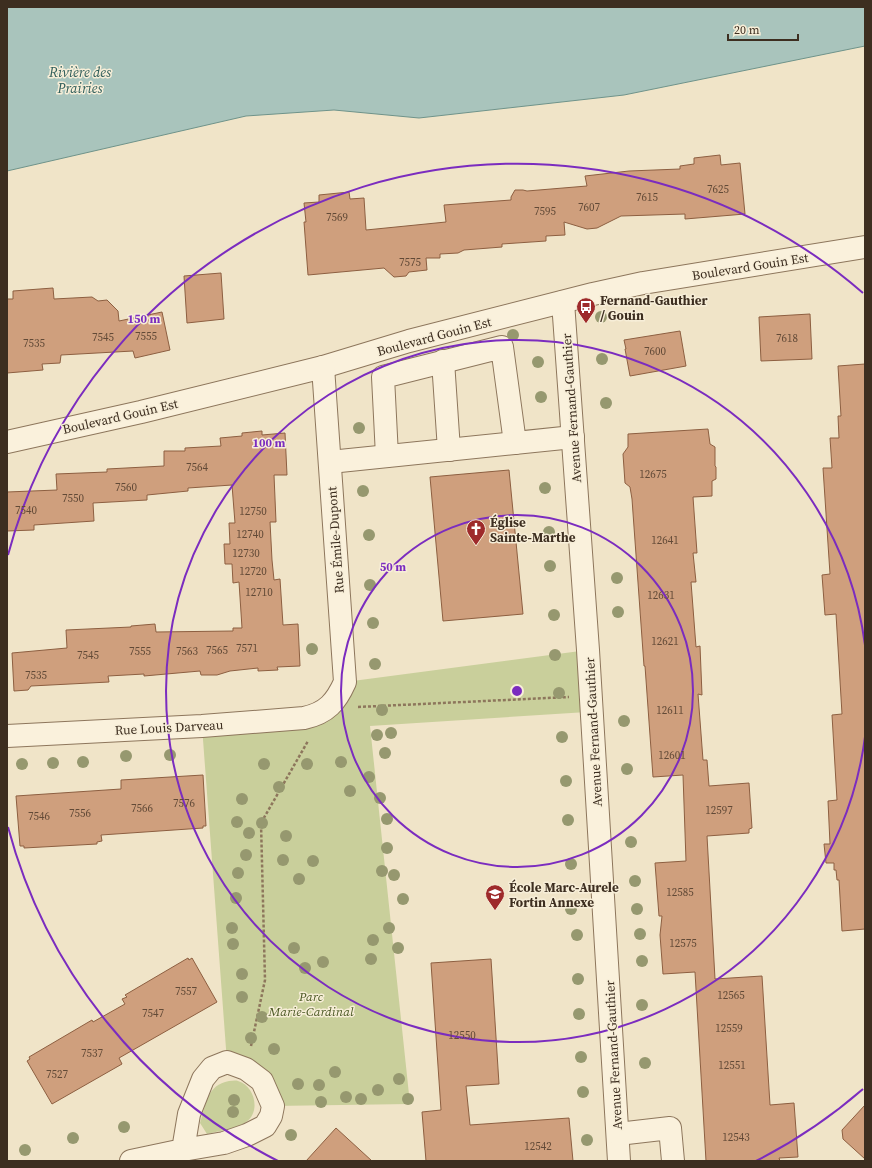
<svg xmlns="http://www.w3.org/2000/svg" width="872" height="1168" font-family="'Source Serif 4',serif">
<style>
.green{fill:#c9cf9b}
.water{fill:#a9c4bc;stroke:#6f938a}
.building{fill:#cf9f7d;stroke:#8d5f41}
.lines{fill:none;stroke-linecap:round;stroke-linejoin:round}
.minor-casing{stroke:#8d765c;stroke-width:24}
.path{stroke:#8d765c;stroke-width:2.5;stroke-dasharray:3 2;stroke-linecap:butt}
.minor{stroke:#faf1dc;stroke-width:22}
.tree{fill:#96986f}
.ring{fill:none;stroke:#7b2cbf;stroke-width:2}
.labels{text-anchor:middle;stroke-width:3;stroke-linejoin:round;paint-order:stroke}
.number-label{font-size:11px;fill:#624a37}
.street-label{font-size:13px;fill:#3d2e20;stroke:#f7eed8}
.poi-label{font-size:13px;font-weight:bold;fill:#3d2e20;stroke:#f7eed8;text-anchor:start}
.park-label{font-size:13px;font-style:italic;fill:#4d5a26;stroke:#f7eed8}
.water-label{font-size:14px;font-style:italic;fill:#2f5d5a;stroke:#f7eed8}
.centre{fill:#7b2cbf;stroke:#f7eed8;stroke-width:2}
.ring-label{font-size:12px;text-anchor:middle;font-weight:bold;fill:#7b2cbf;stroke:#f7eed8;stroke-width:3;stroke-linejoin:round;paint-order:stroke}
</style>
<rect width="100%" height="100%" fill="#f0e4c8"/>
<g class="green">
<path d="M588,650L587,712L370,726L410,1104L273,1106L227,1062L202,726L304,718L345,682Z"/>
<path d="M229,1081C232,1081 235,1080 238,1081C255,1086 261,1112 246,1122C237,1129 218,1131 207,1134L200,1123C206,1104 207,1085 229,1081Z"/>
</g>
<path class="water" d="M7,7H865V46L624,95L419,118L334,110L246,116L7,171Z"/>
<g class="building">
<path d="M720,155L721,165L740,163L745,214L685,219V214L621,216L597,228L587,229L564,222L565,235L546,236V241L502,244V247L464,250L458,253L440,254V258H426L427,270L409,272L406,276L394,277L384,268L308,275L304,222H306L304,203L319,202V195L349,192L350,199L364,198L366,230L446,222L444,205L511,200V197L515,190H523L527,191L587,186L585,176L629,171L680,169V166L694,164V158Z"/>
<path d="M221,273L224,319L187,323L184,276Z"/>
<path d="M53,288L54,299L92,297L98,301L107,300L118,311L119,321L162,312L170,350L135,358L133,351L61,355L60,363L42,364L43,370L7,373V299H13V291Z"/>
<path d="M810,314L812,359L761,361L759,317Z"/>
<path d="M680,331L686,366L630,376L625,349H626L624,340Z"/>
<path d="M865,364V929L842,931L839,880H837L836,870H834V863H826L824,844H830L828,801L837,800L832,715L842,714L836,614L825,615L822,575L830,574L823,468H832L830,438H839L838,416H841L838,366Z"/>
<path d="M708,429L710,444L715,447V466L716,467V479L712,481V496L693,497L697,553H693L696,582H691L696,647L700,646L702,695L698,694L703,760H707L709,786L749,783L752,828L749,829V833L707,836L715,979L762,976L770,1105L794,1103L798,1157L779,1158L780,1161H706L695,972L663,974L660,935L662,916H659L655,863L686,861L683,775L653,777L645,666H644L632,499L630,487L625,483L623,454L628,447V434Z"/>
<path d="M262,431V435L285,433L287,475H274L276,522H270L272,560L274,580L280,579L283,625L298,624L300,666L277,667L278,670L258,671V668L230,671L217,675H201L200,671L144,676V674L108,676L109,682L31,686L28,690L14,691L12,653L67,648L66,630L131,627V626L155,624L156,632L233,631V628H242L239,582L233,583L232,564H225L224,544H230L229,523H235L232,485L188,488V491L147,495V500L93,503L94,521L34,525V530L7,531V492L57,490L56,474L107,472V469L164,466V451H185V448L221,446L220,438L242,436V433Z"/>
<path d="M509,470L523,614L443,621L430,477Z"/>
<path d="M203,775L206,826H203V828L101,835L102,841L97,842V844L24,848V846H20L16,796L121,789V780Z"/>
<path d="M188,958L189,960L192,958L217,1002L119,1058L122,1064L52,1104L27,1061L30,1059L29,1057L92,1020L93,1022L125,1004L122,999L127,997L125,995Z"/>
<path d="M491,959L499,1084L466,1086L470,1125L569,1118L573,1161H426L422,1112L441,1110L431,963Z"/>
<path d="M865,1105V1159L843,1139L842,1130Z"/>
<path d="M336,1128L372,1161H306Z"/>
</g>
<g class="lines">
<g class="minor-casing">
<g id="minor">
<path d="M563,302L588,650L619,1161"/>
<path d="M443,361L449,450"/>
<path d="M7,442L141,412L323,367L409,341L593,294L643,283L865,247"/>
<path d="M387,456L383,377L502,347L515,443"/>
<path d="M330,462L573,437"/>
<path d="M7,736L202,726L304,718C327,713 336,702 345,682L323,367"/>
<path d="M618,1134L670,1128L673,1161"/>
<path d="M131,1161L183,1150L224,1143L247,1135L265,1126L271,1116L273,1106L262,1081L246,1069L227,1062L212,1068L203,1079L189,1114L183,1150"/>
</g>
</g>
<g class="path">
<path d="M358,707L569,697"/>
<path d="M251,1046L265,980L261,823L308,741"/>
</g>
<use href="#minor" class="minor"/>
</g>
<g class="tree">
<circle cx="601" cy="317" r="6"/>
<circle cx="513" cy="335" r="6"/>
<circle cx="602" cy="359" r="6"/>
<circle cx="538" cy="362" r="6"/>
<circle cx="541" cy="397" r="6"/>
<circle cx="606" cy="403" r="6"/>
<circle cx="359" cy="428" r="6"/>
<circle cx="545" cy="488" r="6"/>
<circle cx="363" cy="491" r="6"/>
<circle cx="549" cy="532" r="6"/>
<circle cx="369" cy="535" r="6"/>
<circle cx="550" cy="566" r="6"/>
<circle cx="617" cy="578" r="6"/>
<circle cx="370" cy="585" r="6"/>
<circle cx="618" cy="612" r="6"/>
<circle cx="554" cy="615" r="6"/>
<circle cx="373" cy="623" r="6"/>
<circle cx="312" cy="649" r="6"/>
<circle cx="555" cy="655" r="6"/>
<circle cx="375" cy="664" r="6"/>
<circle cx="559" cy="693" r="6"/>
<circle cx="382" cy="710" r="6"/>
<circle cx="624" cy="721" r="6"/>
<circle cx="391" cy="733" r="6"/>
<circle cx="377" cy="735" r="6"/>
<circle cx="562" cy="737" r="6"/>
<circle cx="385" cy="753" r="6"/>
<circle cx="170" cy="755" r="6"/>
<circle cx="126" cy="756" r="6"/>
<circle cx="83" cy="762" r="6"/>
<circle cx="341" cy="762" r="6"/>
<circle cx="53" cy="763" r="6"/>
<circle cx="22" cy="764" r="6"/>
<circle cx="264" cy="764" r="6"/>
<circle cx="307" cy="764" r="6"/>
<circle cx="627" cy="769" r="6"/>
<circle cx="369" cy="777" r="6"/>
<circle cx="566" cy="781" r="6"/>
<circle cx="279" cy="787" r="6"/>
<circle cx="350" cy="791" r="6"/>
<circle cx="380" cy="798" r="6"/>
<circle cx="242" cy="799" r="6"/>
<circle cx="387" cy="819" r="6"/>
<circle cx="568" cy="820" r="6"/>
<circle cx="237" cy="822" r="6"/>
<circle cx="262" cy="823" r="6"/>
<circle cx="249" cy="833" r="6"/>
<circle cx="286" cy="836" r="6"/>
<circle cx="631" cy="842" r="6"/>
<circle cx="387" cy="848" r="6"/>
<circle cx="246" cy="855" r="6"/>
<circle cx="283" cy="860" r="6"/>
<circle cx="313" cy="861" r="6"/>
<circle cx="571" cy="864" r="6"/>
<circle cx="382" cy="871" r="6"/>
<circle cx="238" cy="873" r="6"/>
<circle cx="394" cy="875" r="6"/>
<circle cx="299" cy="879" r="6"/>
<circle cx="635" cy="881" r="6"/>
<circle cx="236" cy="898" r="6"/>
<circle cx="403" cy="899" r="6"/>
<circle cx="571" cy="909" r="6"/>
<circle cx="637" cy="909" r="6"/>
<circle cx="232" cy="928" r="6"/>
<circle cx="389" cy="928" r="6"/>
<circle cx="640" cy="934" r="6"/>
<circle cx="577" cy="935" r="6"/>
<circle cx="373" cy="940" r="6"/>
<circle cx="233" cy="944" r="6"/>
<circle cx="294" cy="948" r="6"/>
<circle cx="398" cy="948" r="6"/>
<circle cx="371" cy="959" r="6"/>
<circle cx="642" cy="961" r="6"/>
<circle cx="323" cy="962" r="6"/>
<circle cx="305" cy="968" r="6"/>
<circle cx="242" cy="974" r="6"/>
<circle cx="578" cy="979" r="6"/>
<circle cx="242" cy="997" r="6"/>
<circle cx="642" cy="1005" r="6"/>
<circle cx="579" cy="1014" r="6"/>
<circle cx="262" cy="1017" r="6"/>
<circle cx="251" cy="1038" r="6"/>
<circle cx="274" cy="1049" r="6"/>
<circle cx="581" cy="1057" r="6"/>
<circle cx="645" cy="1063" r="6"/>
<circle cx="335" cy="1072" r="6"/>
<circle cx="399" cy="1079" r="6"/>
<circle cx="298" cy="1084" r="6"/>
<circle cx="319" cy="1085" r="6"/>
<circle cx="378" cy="1090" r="6"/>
<circle cx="583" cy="1092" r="6"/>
<circle cx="346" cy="1097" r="6"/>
<circle cx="361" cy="1099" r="6"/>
<circle cx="408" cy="1099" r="6"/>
<circle cx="234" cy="1100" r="6"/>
<circle cx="321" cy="1102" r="6"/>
<circle cx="233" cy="1112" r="6"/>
<circle cx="124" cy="1127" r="6"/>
<circle cx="291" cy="1135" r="6"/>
<circle cx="73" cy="1138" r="6"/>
<circle cx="587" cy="1140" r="6"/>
<circle cx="25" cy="1150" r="6"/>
</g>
<g class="ring">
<circle cx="517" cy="691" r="176"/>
<path d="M865 737A351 351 0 1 1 865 645"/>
<path d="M863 1089A527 527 0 0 1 756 1161M278 1161A527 527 0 0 1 8 827M8 555A527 527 0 0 1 863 293"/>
</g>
<defs>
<g id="bus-pin" transform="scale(1)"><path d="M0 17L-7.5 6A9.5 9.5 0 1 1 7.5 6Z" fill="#9e2a2b" stroke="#f7eed8"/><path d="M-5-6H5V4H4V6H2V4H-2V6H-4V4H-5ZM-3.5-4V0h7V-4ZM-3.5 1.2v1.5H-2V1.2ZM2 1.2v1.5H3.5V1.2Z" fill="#fff"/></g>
<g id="church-pin" transform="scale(1)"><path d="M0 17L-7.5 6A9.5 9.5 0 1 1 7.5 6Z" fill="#9e2a2b" stroke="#f7eed8"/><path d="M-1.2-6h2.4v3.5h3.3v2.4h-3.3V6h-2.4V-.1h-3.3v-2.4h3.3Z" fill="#fff"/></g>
<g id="school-pin" transform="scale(1)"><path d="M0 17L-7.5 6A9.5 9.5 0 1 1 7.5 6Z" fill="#9e2a2b" stroke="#f7eed8"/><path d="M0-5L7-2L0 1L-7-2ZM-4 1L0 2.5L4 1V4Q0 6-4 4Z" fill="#fff"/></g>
</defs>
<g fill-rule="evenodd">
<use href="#bus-pin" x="586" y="307"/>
<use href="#church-pin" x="476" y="529"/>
<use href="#school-pin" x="495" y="894"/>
</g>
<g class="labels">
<g class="number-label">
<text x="718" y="193">7625</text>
<text x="647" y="201">7615</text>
<text x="589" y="211">7607</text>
<text x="545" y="215">7595</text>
<text x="337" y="221">7569</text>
<text x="410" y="266">7575</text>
<text x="146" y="340">7555</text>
<text x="103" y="341">7545</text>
<text x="787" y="342">7618</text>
<text x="34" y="347">7535</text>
<text x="655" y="355">7600</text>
<text x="197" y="471">7564</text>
<text x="653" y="478">12675</text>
<text x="126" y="491">7560</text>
<text x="73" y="502">7550</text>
<text x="26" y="514">7540</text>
<text x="253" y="515">12750</text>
<text x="250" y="538">12740</text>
<text x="665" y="544">12641</text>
<text x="246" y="557">12730</text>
<text x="253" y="575">12720</text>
<text x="259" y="596">12710</text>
<text x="661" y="599">12631</text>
<text x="665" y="645">12621</text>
<text x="247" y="652">7571</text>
<text x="217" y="654">7565</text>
<text x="140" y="655">7555</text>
<text x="187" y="655">7563</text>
<text x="88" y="659">7545</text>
<text x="36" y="679">7535</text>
<text x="670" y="714">12611</text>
<text x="672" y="759">12601</text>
<text x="184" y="807">7576</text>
<text x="142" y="812">7566</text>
<text x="719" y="814">12597</text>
<text x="80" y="817">7556</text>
<text x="39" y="820">7546</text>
<text x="680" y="896">12585</text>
<text x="683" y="947">12575</text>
<text x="186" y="995">7557</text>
<text x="731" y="999">12565</text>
<text x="153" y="1017">7547</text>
<text x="729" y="1032">12559</text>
<text x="462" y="1039">12550</text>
<text x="92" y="1057">7537</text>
<text x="732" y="1069">12551</text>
<text x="57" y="1078">7527</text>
<text x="736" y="1141">12543</text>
<text x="538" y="1150">12542</text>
</g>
<g class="street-label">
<text transform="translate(750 266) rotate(-9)" y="5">Boulevard Gouin Est</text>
<text transform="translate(434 336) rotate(-15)" y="5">Boulevard Gouin Est</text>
<text transform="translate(571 408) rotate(-94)" y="5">Avenue Fernand-Gauthier</text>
<text transform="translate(120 416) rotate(-13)" y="5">Boulevard Gouin Est</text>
<text transform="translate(335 540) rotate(-94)" y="5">Rue Émile-Dupont</text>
<text transform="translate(169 727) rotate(-3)" y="5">Rue Louis Darveau</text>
<text transform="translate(593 732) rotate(-93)" y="5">Avenue Fernand-Gauthier</text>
<text transform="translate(613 1055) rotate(-93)" y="5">Avenue Fernand-Gauthier</text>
</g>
<g class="poi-label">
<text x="600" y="305">Fernand-Gauthier<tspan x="600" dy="15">/ Gouin</tspan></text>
<text x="490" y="527">Église<tspan x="490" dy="15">Sainte-Marthe</tspan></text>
<text x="509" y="892">École Marc-Aurele<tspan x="509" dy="15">Fortin Annexe</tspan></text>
</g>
<g class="park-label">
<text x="311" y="1001">Parc<tspan x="311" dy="15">Marie-Cardinal</tspan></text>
</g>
<g class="water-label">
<text x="80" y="77">Rivière des<tspan x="80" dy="16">Prairies</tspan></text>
</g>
</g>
<circle cx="517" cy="691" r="6" class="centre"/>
<g class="ring-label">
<text x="144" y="323">150 m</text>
<text x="269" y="447">100 m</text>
<text x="393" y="571">50 m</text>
</g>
<rect width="872" height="1168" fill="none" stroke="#3d2e20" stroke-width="16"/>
<path d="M728 34v6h70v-6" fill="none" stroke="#3d2e20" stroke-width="2"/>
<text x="734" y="34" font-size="12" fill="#3d2e20" stroke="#f7eed8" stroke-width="3" paint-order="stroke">20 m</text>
</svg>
